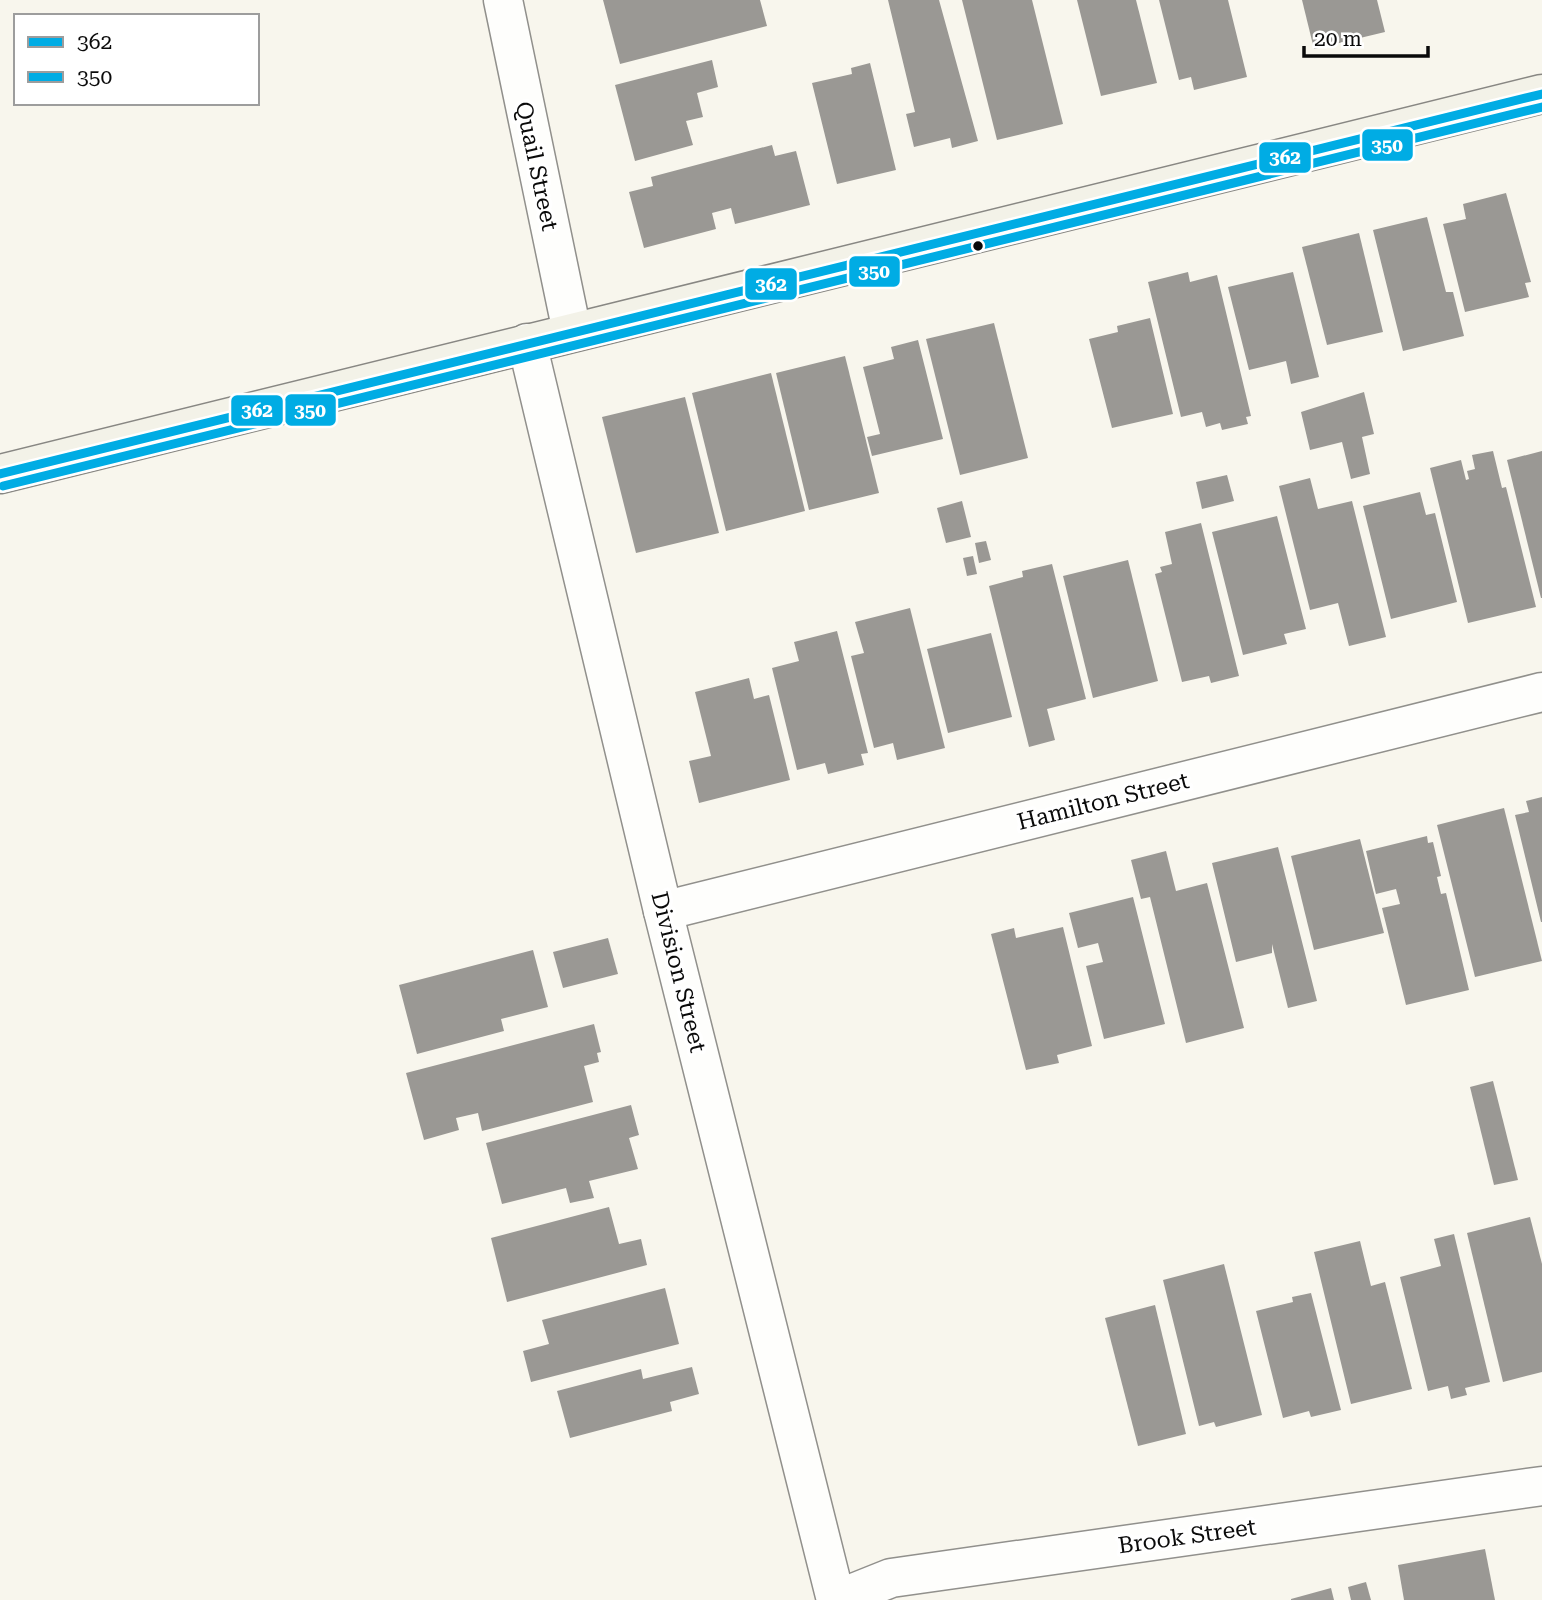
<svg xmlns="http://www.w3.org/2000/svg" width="1542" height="1600" font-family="'Roboto Serif',serif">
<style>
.building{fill:#9a9894}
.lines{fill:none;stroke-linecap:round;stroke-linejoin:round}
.minor-casing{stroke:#91908c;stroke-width:41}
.secondary-casing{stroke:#888783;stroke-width:41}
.minor{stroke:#fefefc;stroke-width:38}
.secondary{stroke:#f3f2e8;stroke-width:38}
.bus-1-casing{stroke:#fff;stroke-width:14}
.bus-2-casing{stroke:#fff;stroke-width:14}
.bus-1{stroke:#00ace4;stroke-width:9}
.bus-2{stroke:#00ace4;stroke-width:9}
.bus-dot{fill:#0a0a0a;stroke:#fff;stroke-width:2.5}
.labels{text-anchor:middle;stroke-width:7;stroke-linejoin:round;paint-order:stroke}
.street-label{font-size:23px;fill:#0a0a0a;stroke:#fff}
.line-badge{stroke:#fff;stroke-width:2.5}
.badge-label{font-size:19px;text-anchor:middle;font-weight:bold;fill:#fff}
</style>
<rect width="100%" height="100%" fill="#f8f6ed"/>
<g class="building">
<path d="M603,0H760L767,26L620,64Z"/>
<path d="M888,0H939L978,141L952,148L950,138L914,147L906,114L915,112Z"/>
<path d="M962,0H1032L1063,124L997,140Z"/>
<path d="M1077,0H1136L1157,83L1101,96Z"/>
<path d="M1159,0H1228L1247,77L1194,90L1191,77L1179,80Z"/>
<path d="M1302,0H1377L1385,32L1314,49Z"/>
<path d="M712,60L718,87L697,93L703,117L686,121L693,145L635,161L615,85Z"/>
<path d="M870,63L896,170L837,184L812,83L852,74L851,68Z"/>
<path d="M772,145L775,156L796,151L810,205L735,224L731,208L712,213L716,229L644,248L629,192L653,186L651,177Z"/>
<path d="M1506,193L1531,282L1525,283L1529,297L1465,312L1443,224L1466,219L1463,204Z"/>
<path d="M1427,217L1446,292H1453L1464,336L1403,351L1373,230Z"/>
<path d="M1359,233L1383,332L1327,345L1302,247Z"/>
<path d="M1188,272L1190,282L1217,275L1251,416L1246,417L1248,424L1222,430L1220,423L1206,427L1202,412L1181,417L1148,282Z"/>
<path d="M1293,272L1319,377L1291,384L1286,361L1249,370L1228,287Z"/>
<path d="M1150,318L1173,414L1112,428L1089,339L1118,332L1117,326Z"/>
<path d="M994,323L1028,458L960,475L926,339Z"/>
<path d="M918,340L943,439L872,456L867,437L880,434L863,367L894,359L891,347Z"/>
<path d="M845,356L879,493L809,510L776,373Z"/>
<path d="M771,373L805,511L726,531L692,393Z"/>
<path d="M1364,392L1374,434L1362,437L1370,474L1351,479L1342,442L1310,450L1301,412Z"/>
<path d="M685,397L719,533L636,553L602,417Z"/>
<path d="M1493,451L1502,488L1506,487L1536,607L1468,623L1430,468L1461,460L1466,480L1469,479L1467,471L1475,469L1472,455Z"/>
<path d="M1542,451V598H1541L1507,460Z"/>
<path d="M1227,475L1234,501L1202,509L1196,482Z"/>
<path d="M1310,478L1318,509L1352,501L1386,637L1349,646L1338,603L1310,610L1279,486Z"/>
<path d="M1420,492L1426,515L1435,513L1457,602L1391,619L1363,506Z"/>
<path d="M962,501L971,537L946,543L937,508Z"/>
<path d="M1277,516L1306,629L1284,634L1287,644L1243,655L1212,532Z"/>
<path d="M1201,523L1239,676L1211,683L1209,676L1182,682L1155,574L1162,572L1160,567L1172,564L1165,532Z"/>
<path d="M986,541L991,560L979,563L975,543Z"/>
<path d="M973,556L977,574L967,576L963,558Z"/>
<path d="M1128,560L1158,681L1093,698L1063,576Z"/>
<path d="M1052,564L1086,699L1047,709L1055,740L1029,747L989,586L1023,577L1022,571Z"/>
<path d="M910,608L945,748L897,760L893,743L874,748L851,656L864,653L855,622Z"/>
<path d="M837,631L868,753L861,754L864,765L828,774L825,763L797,770L772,668L799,661L794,642Z"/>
<path d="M991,633L1012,717L948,733L927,649Z"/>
<path d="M749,678L754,699L769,695L790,780L699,803L689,761L711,756L695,692Z"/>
<path d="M1542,797V922H1541L1515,815L1529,812L1526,801Z"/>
<path d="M1504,808L1542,961L1475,977L1437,825Z"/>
<path d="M1427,836L1428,843L1433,842L1441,876L1437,877L1441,894L1446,893L1469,990L1406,1005L1382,908L1400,904L1396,889L1376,894L1366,851Z"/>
<path d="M1360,839L1384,933L1314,950L1291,856Z"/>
<path d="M1278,847L1317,1001L1288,1008L1272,944V953L1236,962L1212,863Z"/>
<path d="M1166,851L1176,891L1207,883L1244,1028L1186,1043L1150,897L1141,899L1131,860Z"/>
<path d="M1133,897L1165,1024L1104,1039L1086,966L1103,962L1098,943L1078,948L1069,913Z"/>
<path d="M1063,927L1092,1046L1057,1055L1059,1063L1026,1070L991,934L1014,928L1016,938Z"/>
<path d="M608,938L618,974L563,988L553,952Z"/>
<path d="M533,950L548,1007L501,1019L504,1031L417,1054L399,985Z"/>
<path d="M594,1024L601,1052L597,1053L599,1062L584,1066L593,1102L482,1131L478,1113L456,1118L459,1130L424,1140L406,1073Z"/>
<path d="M1493,1081L1518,1180L1494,1185L1470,1087Z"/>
<path d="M631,1105L639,1135L629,1138L638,1169L589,1181L594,1198L570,1203L566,1188L502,1204L486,1143Z"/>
<path d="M609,1207L619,1244L641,1239L647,1265L507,1302L491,1238Z"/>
<path d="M1530,1217L1542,1264V1372L1503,1382L1467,1233Z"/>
<path d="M1454,1234L1490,1382L1465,1388L1467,1395L1451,1399L1448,1386L1428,1391L1400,1277L1441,1266L1434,1239Z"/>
<path d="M1360,1241L1371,1286L1385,1282L1412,1389L1351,1404L1314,1252Z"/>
<path d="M1224,1264L1262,1415L1216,1427L1214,1422L1199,1426L1163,1280Z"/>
<path d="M665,1288L679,1344L531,1382L523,1351L549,1344L542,1320Z"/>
<path d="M1311,1293L1341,1410L1311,1417L1309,1411L1283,1418L1256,1311L1293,1302L1292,1297Z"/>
<path d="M1155,1305L1186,1434L1138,1446L1105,1318Z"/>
<path d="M692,1367L699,1394L670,1402L672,1411L570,1438L557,1391L641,1369L643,1379Z"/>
<path d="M1485,1549L1495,1600H1404L1398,1565Z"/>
<path d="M1366,1582L1371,1600H1351L1348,1587Z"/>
<path d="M1331,1588L1334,1600H1291V1599Z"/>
</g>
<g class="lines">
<g class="minor-casing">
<g id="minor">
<path d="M503,0L572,332"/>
<path d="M527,343L663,911L836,1600"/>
<path d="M663,911L1542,692"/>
<path d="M836,1600L891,1578L1542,1486"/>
</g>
</g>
<g class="secondary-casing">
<path id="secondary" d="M0,474L1542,94"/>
</g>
<use href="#minor" class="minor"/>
<use href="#secondary" class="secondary"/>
<g class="bus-1-casing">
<path id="bus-1" d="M0,474L1542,94"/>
</g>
<g class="bus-2-casing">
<path id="bus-2" d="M3,486L1542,107"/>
</g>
<use href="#bus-1" class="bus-1"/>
<use href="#bus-2" class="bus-2"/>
</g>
<circle class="bus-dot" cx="978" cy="246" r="6"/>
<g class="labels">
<g class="street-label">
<text transform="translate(537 166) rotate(78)" y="8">Quail Street</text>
<text transform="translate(1103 801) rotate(-14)" y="8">Hamilton Street</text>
<text transform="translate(679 972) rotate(76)" y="8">Division Street</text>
<text transform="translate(1187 1536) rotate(-8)" y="8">Brook Street</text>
</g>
</g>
<g class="line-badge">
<rect x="1361" y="128" width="53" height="34" rx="7" fill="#00ace4"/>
<rect x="1258" y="141" width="54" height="33" rx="7" fill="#00ace4"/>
<rect x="848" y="255" width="53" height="33" rx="7" fill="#00ace4"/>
<rect x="744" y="267" width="54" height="34" rx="7" fill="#00ace4"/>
<rect x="284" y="393" width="53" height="34" rx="7" fill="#00ace4"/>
<rect x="230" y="394" width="54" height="33" rx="7" fill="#00ace4"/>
</g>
<g class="badge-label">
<text x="1387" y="152">350</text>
<text x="1285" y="164">362</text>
<text x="874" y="278">350</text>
<text x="771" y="291">362</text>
<text x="310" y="417">350</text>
<text x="257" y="417">362</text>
</g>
<rect x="14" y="14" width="245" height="91" fill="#ffffff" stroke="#9d9d9d" stroke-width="2"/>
<rect x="28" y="37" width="35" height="10" fill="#00ace4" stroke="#9d9d9d" stroke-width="2"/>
<text x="77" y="49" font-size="21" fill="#0a0a0a">362</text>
<rect x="28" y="72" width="35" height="10" fill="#00ace4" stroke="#9d9d9d" stroke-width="2"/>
<text x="77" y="84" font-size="21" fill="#0a0a0a">350</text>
<path d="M1304 46v10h124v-10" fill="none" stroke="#0a0a0a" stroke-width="3.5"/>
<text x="1314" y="46" font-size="21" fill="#0a0a0a" stroke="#ffffff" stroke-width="5" paint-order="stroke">20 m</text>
</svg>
